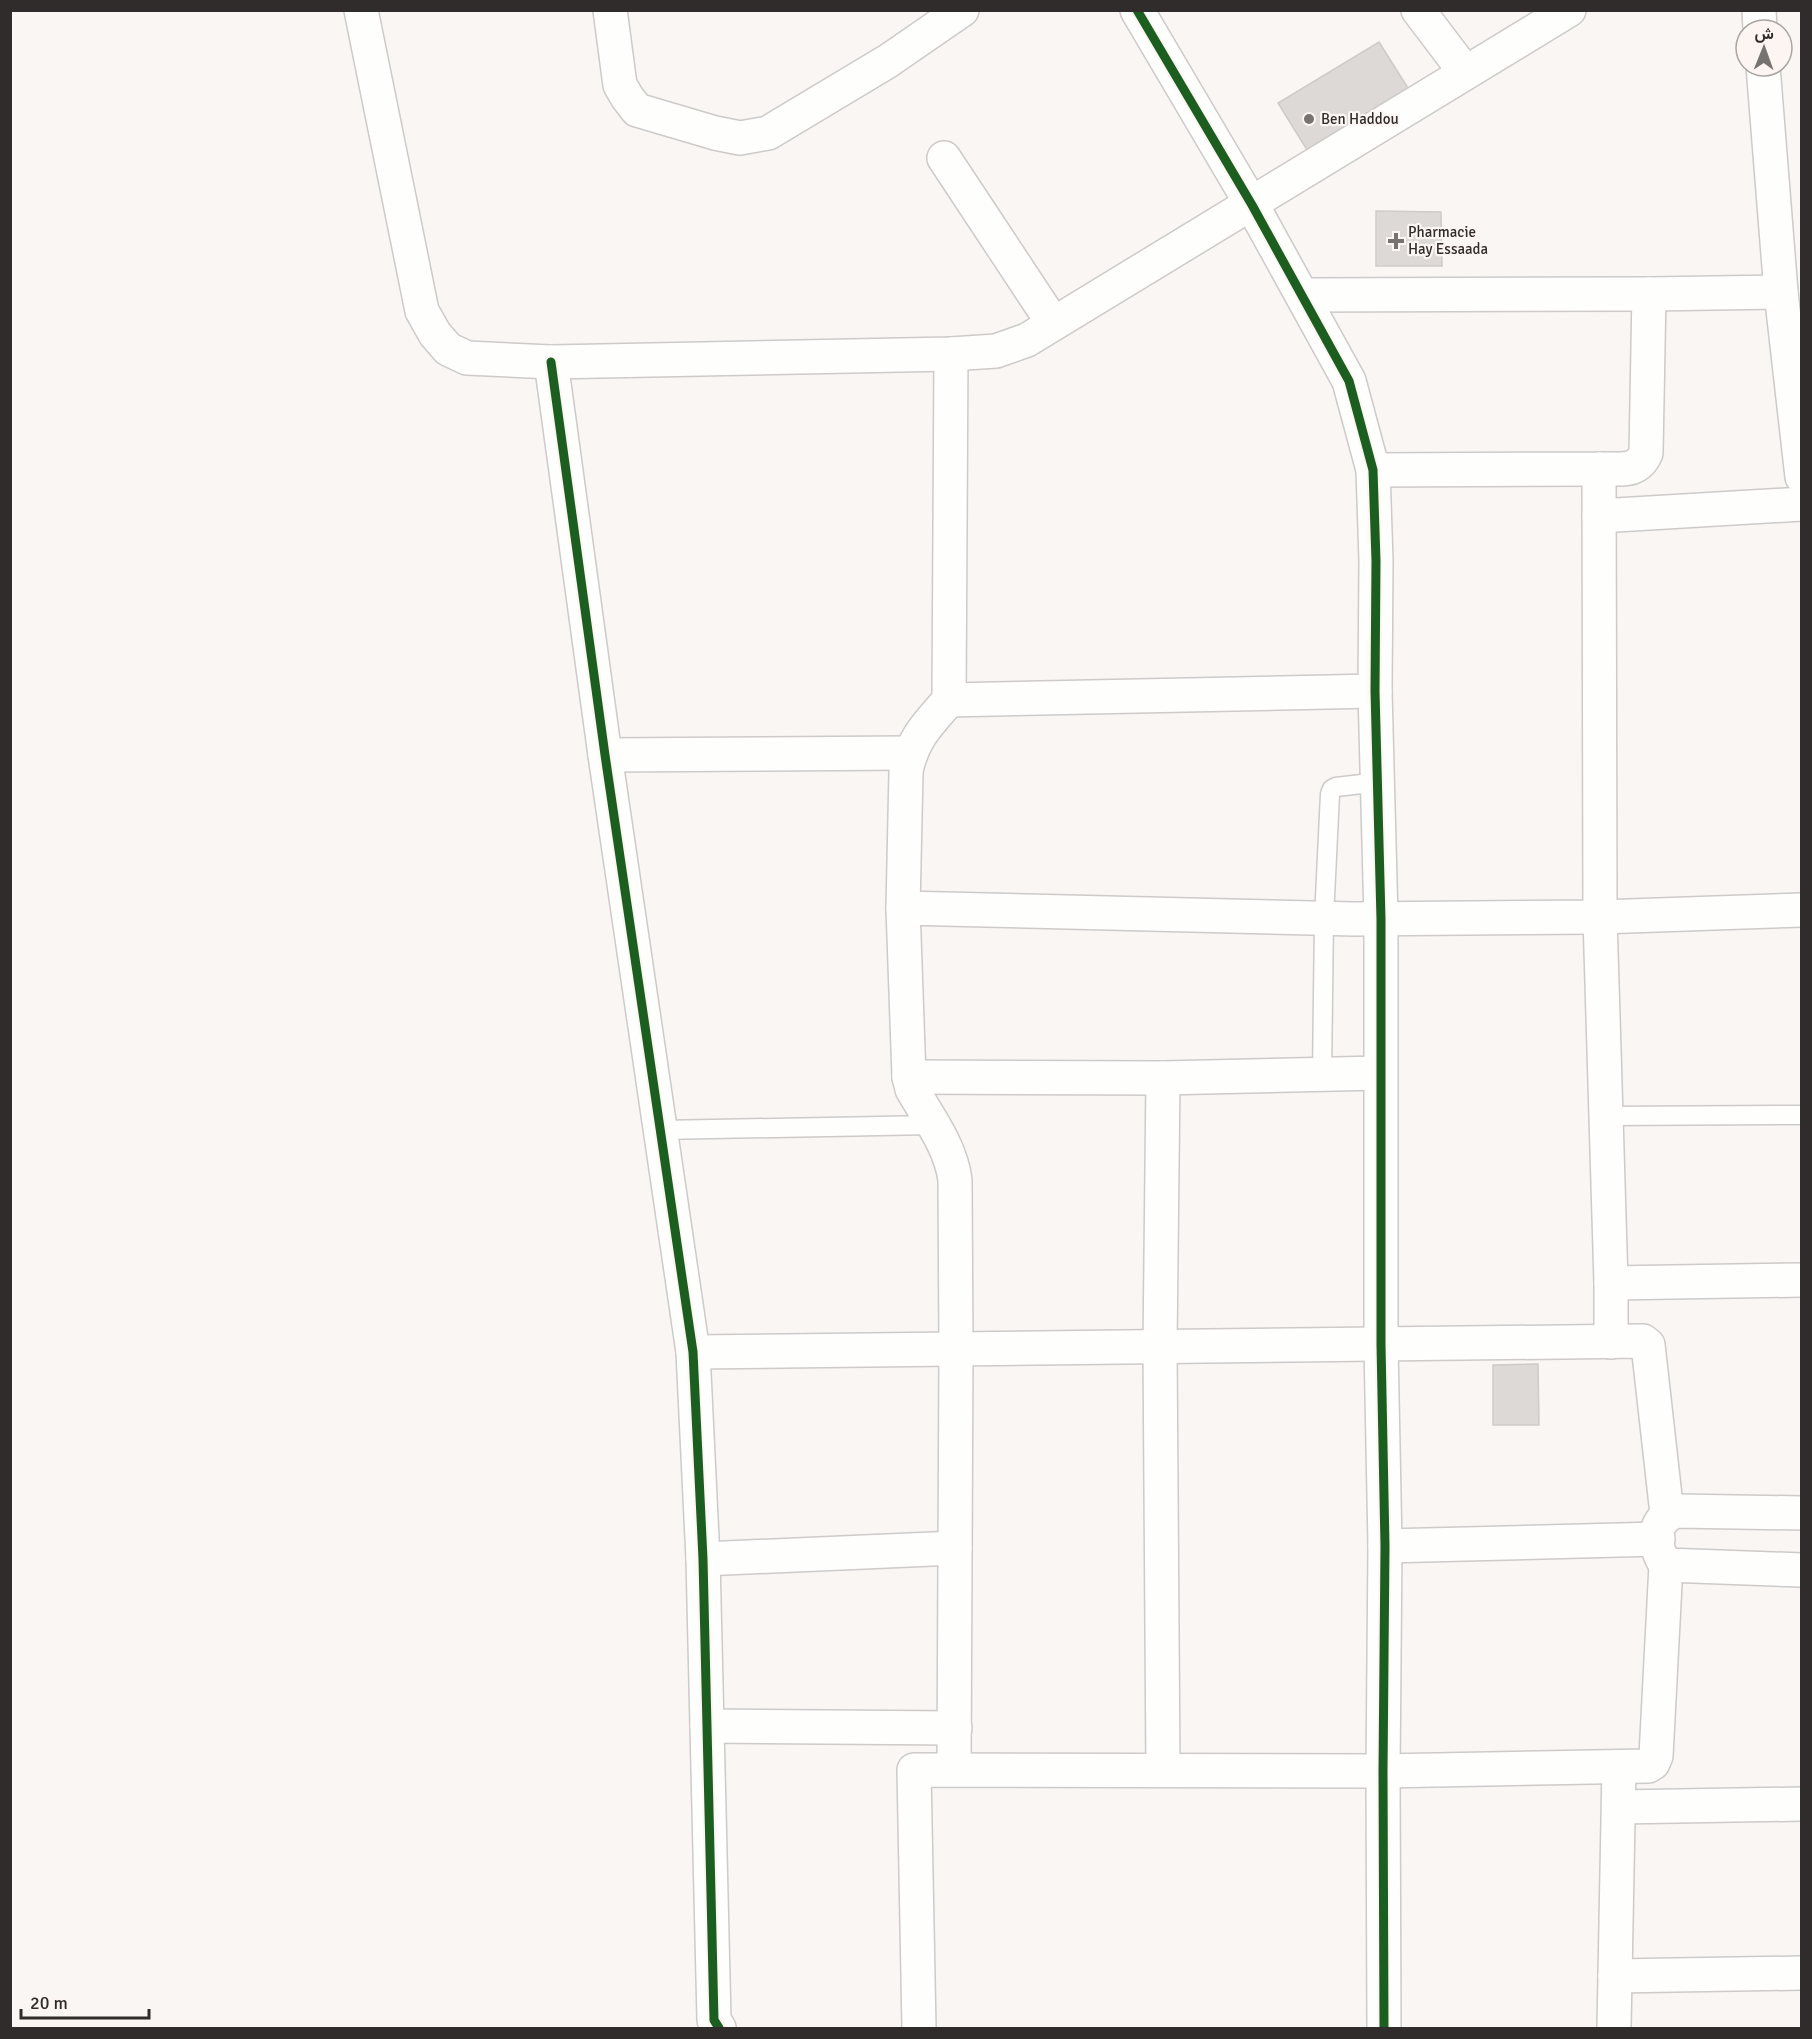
<svg xmlns="http://www.w3.org/2000/svg" width="1812" height="2039" font-family="Signika,Vazirmatn,sans-serif">
<style>
.building{fill:#dcd9d7;stroke:#cecbca;stroke-width:1.5}
.lines{fill:none;stroke-linecap:round;stroke-linejoin:round}
.lane-casing{stroke:#cdcac9;stroke-width:21}
.street-casing{stroke:#cdcac9;stroke-width:36}
.lane{stroke:#fefefd;stroke-width:18}
.street{stroke:#fefefd;stroke-width:33}
.cycleway-casing{stroke:#fcf5f2;stroke-width:13}
.cycleway{stroke:#1b5e20;stroke-width:9}
.poi-dot{fill:#767371;stroke:#fcf5f2;stroke-width:2}
.labels{text-anchor:middle;stroke-width:4.5;stroke-linejoin:round;paint-order:stroke}
.poi-label{font-size:15px;fill:#2f2c2b;stroke:#fcf5f2;text-anchor:start}
</style>
<rect width="100%" height="100%" fill="#faf6f4"/>
<g class="building">
<path d="M1379,42L1408,88L1307,150L1278,103Z"/>
<path d="M1376,211L1441,212L1442,266H1376Z"/>
<path d="M1538,1364L1539,1425H1493V1365Z"/>
</g>
<g class="lines">
<g class="lane-casing">
<g id="lane">
<path d="M1322,1074L1324,918L1330,794L1332,789L1336,787L1379,782"/>
<path d="M1606,1116L1802,1115"/>
<path d="M660,1130L933,1125"/>
</g>
</g>
<g class="street-casing">
<g id="street">
<path d="M361,10L422,311L435,334L448,349L467,358L551,362L951,354L996,351L1027,340L1569,10"/>
<path d="M610,10L620,85L627,97L637,110L715,133L740,138L768,133L888,61L962,10"/>
<path d="M1137,10L1252,205L1349,381L1373,470L1376,561L1375,691L1381,919V1345L1385,1546L1383,1771L1384,2028"/>
<path d="M1418,10L1465,72"/>
<path d="M1759,10L1760,30"/>
<path d="M1763,66L1781,292L1802,477"/>
<path d="M944,158L1053,323"/>
<path d="M1303,295L1649,294L1781,292"/>
<path d="M951,354L949,700C927,725 913,738 906,771L903,908L909,1077L912,1089C928,1117 951,1147 955,1180L956,1349L954,1769"/>
<path d="M551,362L605,755L693,1352L703,1559L714,2020L719,2028"/>
<path d="M1599,469L1600,917L1611,1283V1342"/>
<path d="M1373,470L1599,469C1620,468 1637,474 1646,453L1649,294"/>
<path d="M1599,516L1802,504"/>
<path d="M949,700L1375,691"/>
<path d="M605,755L910,753"/>
<path d="M903,908L1354,919L1600,917L1802,910"/>
<path d="M909,1077L1163,1078L1380,1073"/>
<path d="M1163,1078L1160,1347L1163,1770"/>
<path d="M1611,1283L1802,1280"/>
<path d="M693,1352L1643,1341L1648,1345L1667,1514"/>
<path d="M1802,1513L1677,1511C1651,1518 1653,1547 1666,1565L1802,1570"/>
<path d="M1385,1546L1658,1539"/>
<path d="M703,1559L955,1548"/>
<path d="M707,1726L955,1728"/>
<path d="M1619,1807L1802,1804"/>
<path d="M1615,1976L1802,1973"/>
<path d="M919,2028L914,1770L1383,1771L1648,1766L1653,1763L1656,1756L1666,1565"/>
<path d="M1614,2028L1619,1767"/>
</g>
</g>
<use href="#lane" class="lane"/>
<use href="#street" class="street"/>
<g class="cycleway-casing">
<g id="cycleway">
<path d="M1137,10L1252,205L1349,381L1373,470L1376,561L1375,691L1381,919V1345L1385,1546L1383,1771L1384,2028"/>
<path d="M551,362L605,755L693,1352L703,1559L714,2020L719,2028"/>
</g>
</g>
<use href="#cycleway" class="cycleway"/>
</g>
<g class="poi-dot">
<circle cx="1309" cy="119" r="6"/>
<path d="M1393 232h6v6h6v6h-6v6h-6v-6h-6v-6h6z"/>
</g>
<g class="labels">
<g class="poi-label">
<text x="1321" y="124">Ben Haddou</text>
<text x="1408" y="237">Pharmacie<tspan x="1408" dy="17">Hay Essaada</tspan></text>
</g>
</g>
<rect width="1812" height="2039" fill="none" stroke="#2f2c2b" stroke-width="24"/>
<g transform="translate(1764 48) rotate(1)"><circle r="28" fill="#fcf5f2" stroke="#aaa5a2" stroke-width="1.5"/>
<path d="M0-4.5L10 22L0 15L-10 22Z" fill="#767371"/>
<text y="-9" font-size="16" font-weight="bold" text-anchor="middle" fill="#2f2c2b">ش</text>
</g>
<path d="M21 2009v9h128v-9" fill="none" stroke="#2f2c2b" stroke-width="3"/>
<text x="30" y="2009" font-size="18" fill="#2f2c2b" stroke="#fcf5f2" stroke-width="4.5" paint-order="stroke">20 m</text>
</svg>
